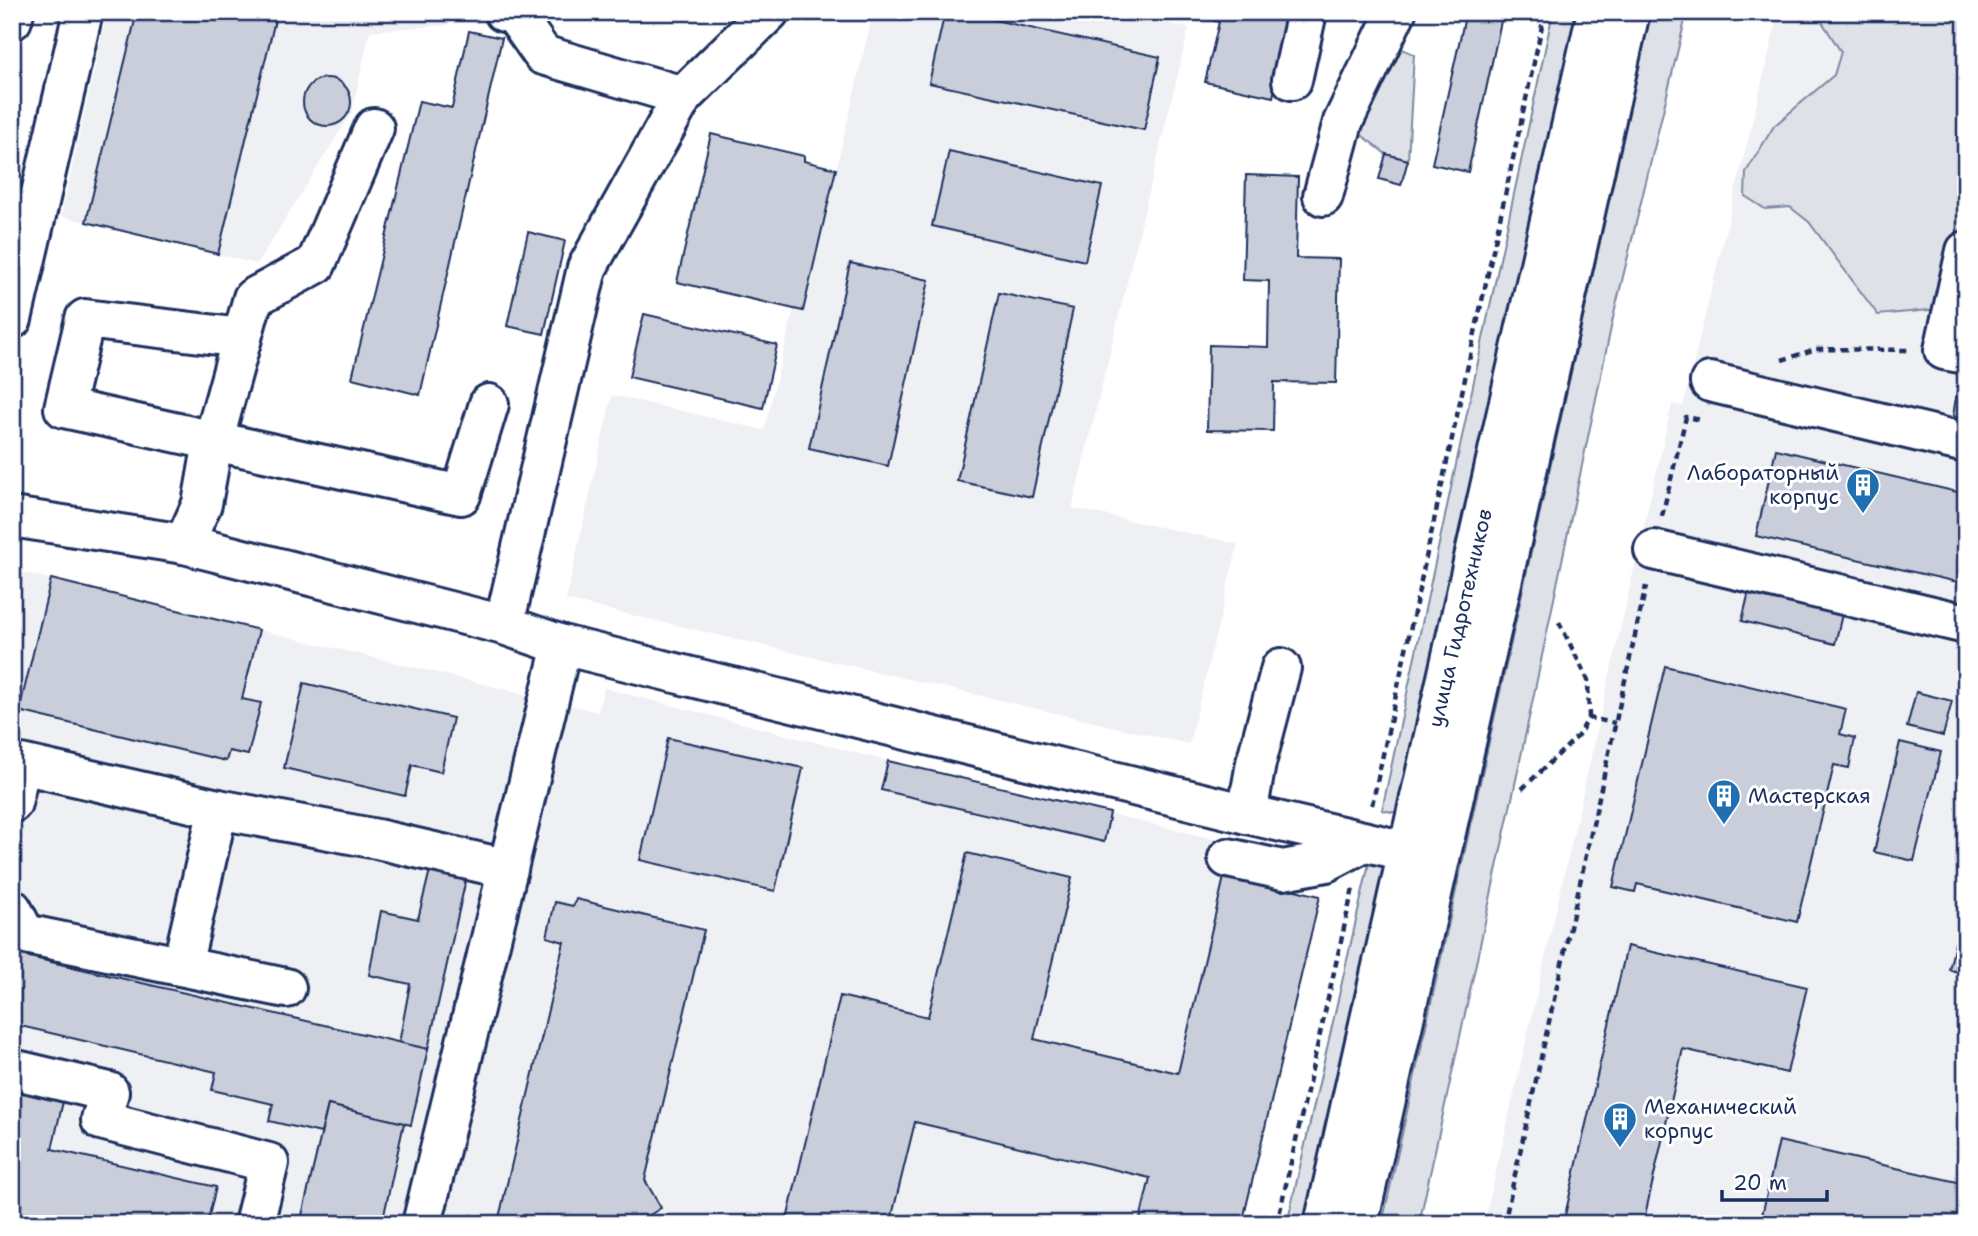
<svg xmlns="http://www.w3.org/2000/svg" width="1978" height="1236" font-family="'Shantell Sans',sans-serif">
<style>
.built{fill:#eff0f4}
.green{fill:#dee1e7;stroke:#7c88a2;stroke-width:2}
.building{fill:#caceda;stroke:#1b2f5e;stroke-width:2}
.lines{fill:none;stroke-linecap:round;stroke-linejoin:round}
.minor-casing{stroke:#1b2f5e;stroke-width:44}
.path{stroke:#1b2f5e;stroke-width:4.5;stroke-dasharray:7 5;stroke-linecap:butt}
.minor{stroke:#fff;stroke-width:38}
.labels{text-anchor:middle;stroke-width:6;stroke-linejoin:round;paint-order:stroke}
.poi-label{font-size:21px;fill:#1b2f5e;stroke:#fff;text-anchor:start}
.street-label{font-size:21px;fill:#1b2f5e;stroke:#fff}
</style>
<rect width="100%" height="100%" fill="#fff"/>
<filter id="ink" filterUnits="userSpaceOnUse"><feTurbulence type="fractalNoise" baseFrequency=".0143" numOctaves="2"/><feDisplacementMap in="SourceGraphic" scale="14" xChannelSelector="R" yChannelSelector="G"/><feConvolveMatrix kernelMatrix="1 2 1 2 8 2 1 2 1" color-interpolation-filters="sRGB"/></filter>
<g filter="url(#ink)">
<g class="built">
<path d="M107,12H453L448,25L370,31L352,112L257,264L61,216Z"/>
<path d="M873,12H1112L1189,28L1072,508L1238,544L1189,744L566,600L612,395L764,430L794,309L803,311Z"/>
<path d="M1779,12H1966V1224H1484L1672,404L1683,406Z"/>
<path d="M12,570L598,712L604,688L888,761L1231,843L1226,874L1320,896L1242,1224H12Z"/>
</g>
<g class="green">
<path d="M1553,12H1577L1397,813L1382,810Z"/>
<path d="M1651,12H1687L1613,318L1513,794L1419,1224H1382Z"/>
<path d="M1816,12H1934L1935,14L1966,15V93L1958,97L1966,112V266L1950,308L1878,315L1809,222L1790,207L1765,209L1745,196L1746,172L1774,126L1834,75L1841,52Z"/>
<path d="M1397,47L1414,54L1408,160L1386,154L1359,133Z"/>
<path d="M1370,859L1387,862L1306,1224H1287Z"/>
</g>
<g class="building">
<path d="M137,12H277L218,254L86,222Z"/>
<path d="M945,12H959L1160,57L1144,130L929,83Z"/>
<path d="M1175,12H1292L1273,97L1205,82L1219,22Z"/>
<path d="M1466,12H1503L1468,172L1432,164Z"/>
<path d="M469,31L502,38L420,395L352,378L419,101L452,108Z"/>
<circle cx="327" cy="102" r="24"/>
<path d="M711,134L804,156V161L836,169L803,311L677,282Z"/>
<path d="M949,151L1102,186L1085,261L932,226Z"/>
<path d="M1386,154L1408,160L1401,185L1379,179Z"/>
<path d="M1246,175L1298,177L1296,258L1339,259L1336,383L1274,382L1273,431L1207,430L1209,345L1268,347L1269,281L1243,280Z"/>
<path d="M528,232L565,241L544,334L507,326Z"/>
<path d="M850,263L929,280L888,466L809,448Z"/>
<path d="M999,293L1073,309L1032,497L957,481Z"/>
<path d="M644,314L777,345L763,408L629,377Z"/>
<path d="M1958,385L1966,386V419L1953,416Z"/>
<path d="M1776,449L1966,494V584L1756,536Z"/>
<path d="M51,579L259,630L242,699L261,703L248,755L229,751L226,761L19,711Z"/>
<path d="M1750,587L1843,610L1835,644L1742,621Z"/>
<path d="M1665,666L1846,709L1840,734L1855,738L1849,768L1834,765L1797,922L1637,884L1635,892L1613,887Z"/>
<path d="M304,683L453,718L441,772L412,765L405,796L284,768Z"/>
<path d="M1916,692L1952,701L1943,736L1907,727Z"/>
<path d="M668,738L803,768L775,891L640,860Z"/>
<path d="M1900,742L1941,752L1914,861L1874,852Z"/>
<path d="M888,761L1110,813L1104,842L881,790Z"/>
<path d="M967,853L1072,878L1034,1039L1178,1073L1225,873L1320,896L1242,1224H1139L1150,1178L915,1122L890,1224H786L840,996L928,1017Z"/>
<path d="M430,870L466,879L428,1049L399,1043L410,984L369,975L381,911L418,919Z"/>
<path d="M576,899L704,930L645,1180L661,1208L635,1224H468L470,1215L498,1222L564,942L547,937L555,902L573,906Z"/>
<path d="M1963,909L1966,910V973L1949,970Z"/>
<path d="M1627,946L1807,987L1787,1073L1683,1049L1643,1224H1563Z"/>
<path d="M12,953L428,1049L411,1125L328,1105L321,1133L269,1121L273,1104L212,1090L216,1072L12,1024Z"/>
<path d="M12,1086L64,1097L52,1149L216,1187L207,1224H12Z"/>
<path d="M328,1105L404,1123L382,1224H300Z"/>
<path d="M1779,1141L1966,1184V1224H1760Z"/>
</g>
<g class="lines">
<g class="minor-casing">
<g id="minor">
<path d="M504,12L515,15L543,55L683,96"/>
<path d="M12,20L14,12"/>
<path d="M1292,80L1307,12"/>
<path d="M1323,196L1343,122L1396,12"/>
<path d="M1966,251L1944,350L1966,354"/>
<path d="M12,319L83,12"/>
<path d="M242,338L85,319L64,408L461,495L489,404"/>
<path d="M1710,382L1966,443"/>
<path d="M12,517L184,544L504,625L562,645L1247,814L1440,859"/>
<path d="M184,544L202,504L213,442L253,298L316,264L374,128"/>
<path d="M1654,550L1966,624"/>
<path d="M504,625L587,268L683,96L769,12"/>
<path d="M12,803L21,764L218,809L377,839L508,869"/>
<path d="M1247,814L1256,763L1281,668"/>
<path d="M1228,858L1283,870L1326,862L1364,842"/>
<path d="M12,909L25,934L286,988"/>
<path d="M182,966L218,809"/>
<path d="M12,1069L109,1092L101,1120L269,1163L254,1224"/>
<path d="M422,1224L562,645"/>
<path d="M1324,1224L1597,12"/>
<path d="M1358,1224L1630,12"/>
</g>
</g>
<g class="path">
<path d="M1782,360L1816,349L1908,350"/>
<path d="M1662,516L1686,417L1701,420"/>
<path d="M1559,622L1588,680L1589,718"/>
<path d="M1522,789L1577,737L1589,718L1615,723"/>
<path d="M1372,805L1545,12"/>
<path d="M1277,1224L1353,888"/>
<path d="M1504,1224L1646,586"/>
</g>
<use href="#minor" class="minor"/>
</g>
</g>
<defs>
<g id="building-pin" transform="scale(1.75)"><path d="M0 17L-7.5 6A9.5 9.5 0 1 1 7.5 6Z" fill="#1f6fb2" stroke="#fff"/><path d="M-4-6H4V6H1V3H-1V6H-4ZM-2.5-4.3h1.7v1.8h-1.7ZM.8-4.3h1.7v1.8H.8ZM-2.5-1h1.7V.8h-1.7ZM.8-1h1.7V.8H.8Z" fill="#fff"/></g>
</defs>
<g fill-rule="evenodd">
<use href="#building-pin" x="1863" y="485"/>
<use href="#building-pin" x="1724" y="796"/>
<use href="#building-pin" x="1620" y="1119"/>
</g>
<g class="labels">
<g class="poi-label">
<text x="1839" y="480" text-anchor="end">Лабораторный<tspan x="1839" dy="24">корпус</tspan></text>
<text x="1748" y="803">Мастерская</text>
<text x="1644" y="1114">Механический<tspan x="1644" dy="24">корпус</tspan></text>
</g>
<g class="street-label">
<text transform="translate(1460 618) rotate(-77)" y="7">улица Гидротехников</text>
</g>
</g>
<rect width="1978" height="1236" fill="none" stroke="#fff" stroke-width="42"/>
<rect x="21" y="21" width="1936" height="1194" fill="none" stroke="#1b2f5e" stroke-width="2.5" filter="url(#ink)"/>
<path d="M1722 1190v10h105v-10" fill="none" stroke="#1b2f5e" stroke-width="3.5"/>
<text x="1733" y="1190" font-size="21" fill="#1b2f5e" stroke="#ffffff" stroke-width="5" paint-order="stroke">20 m</text>
</svg>
